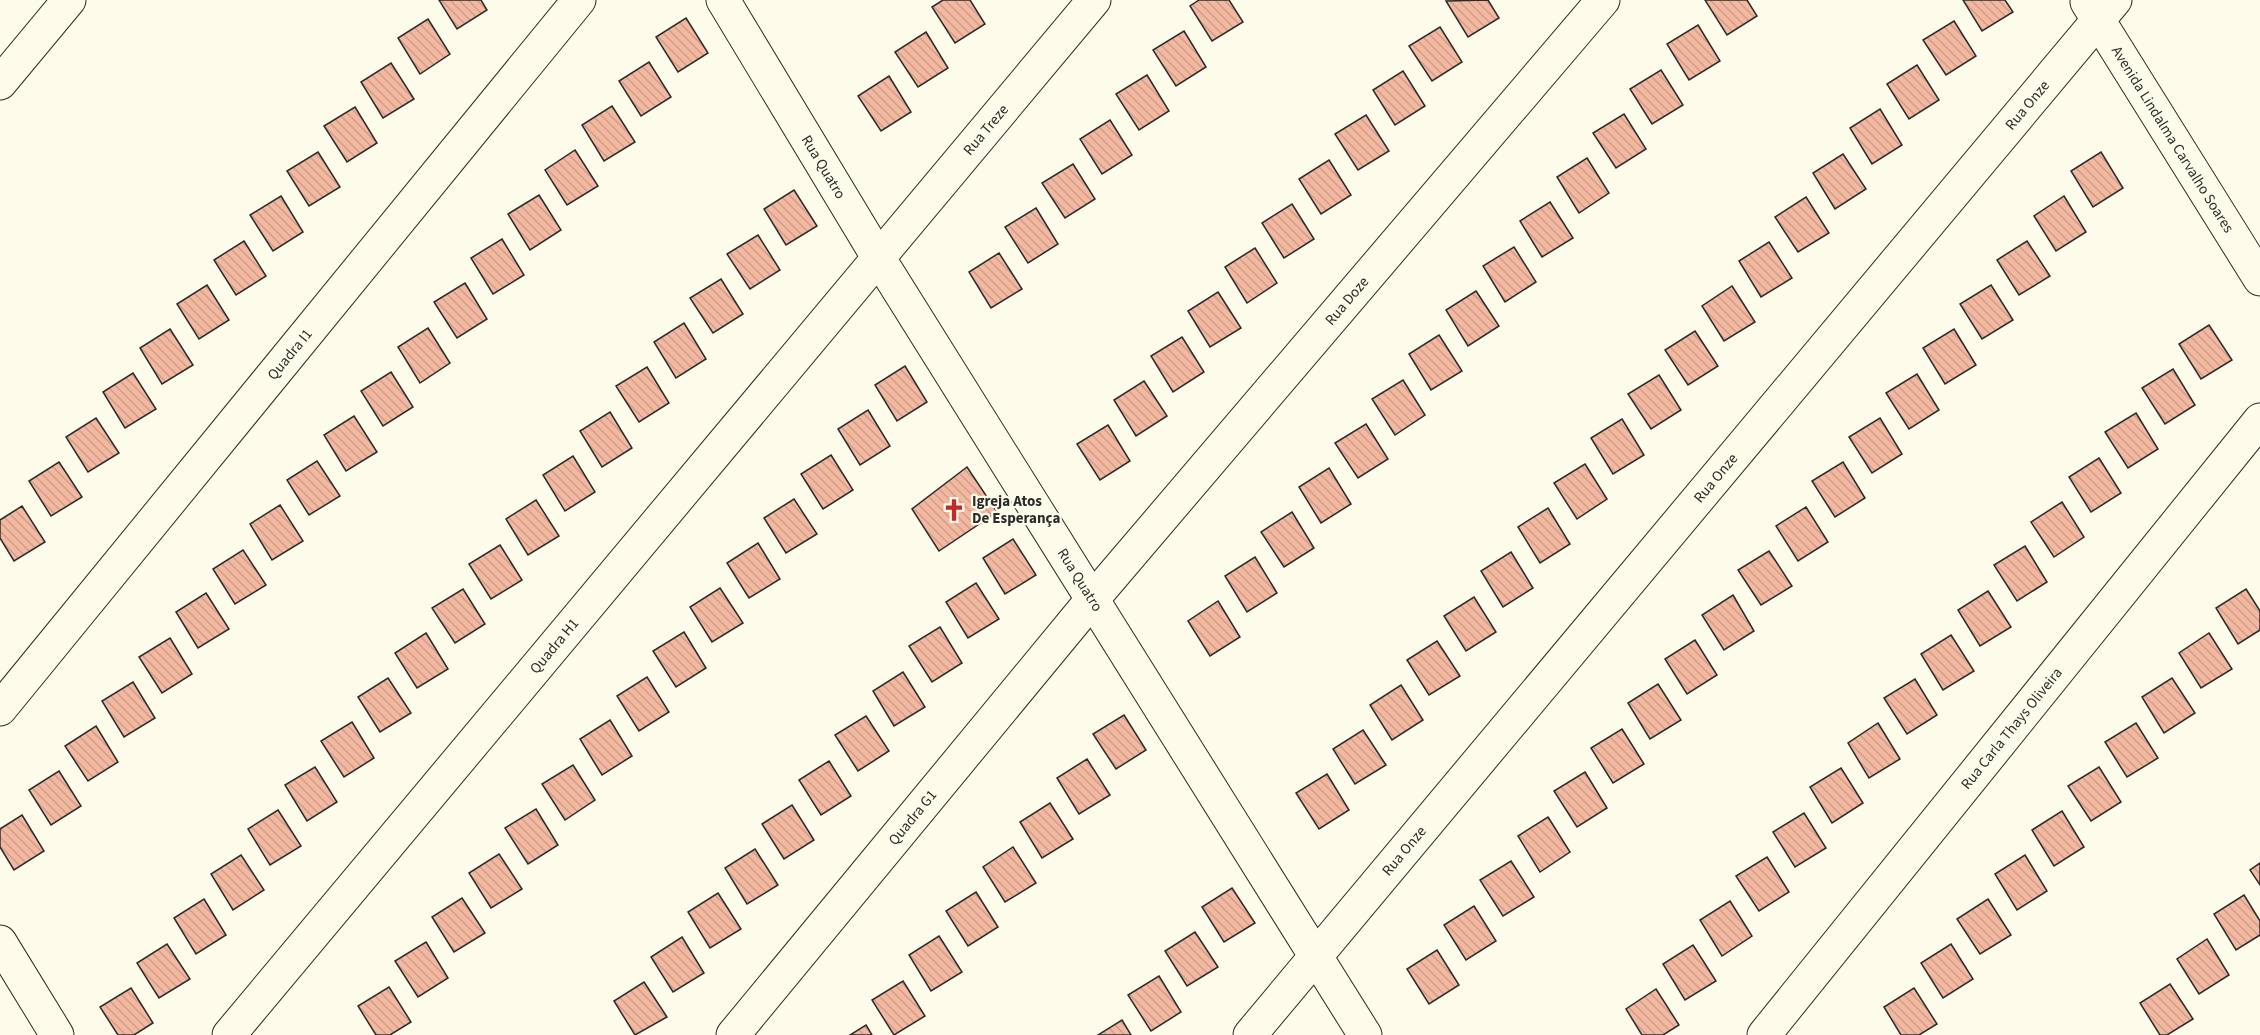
<svg xmlns="http://www.w3.org/2000/svg" width="2260" height="1035" font-family="'Source Sans 3',sans-serif">
<style>
.building{fill:url(#building-back-hatch);stroke:#2b2b2b;stroke-width:1.5}
.lines{fill:none;stroke-linecap:round;stroke-linejoin:round}
.minor-casing{stroke:#2b2b2b;stroke-width:35}
.minor{stroke:#fdfbea;stroke-width:33}
.labels{text-anchor:middle;stroke-width:4.5;stroke-linejoin:round;paint-order:stroke}
.street-label{font-size:15px;fill:#2b2b2b;stroke:#fdfbea}
.poi-label{font-size:15px;font-weight:bold;fill:#2b2b2b;stroke:#fdfbea;text-anchor:start}
</style>
<defs>
<pattern id="building-back-hatch" width="6" height="6" patternUnits="userSpaceOnUse" patternTransform="scale(1.5)"><rect width="6" height="6" fill="#f2b8a0"/><path d="M-1 5l2 2M0 0l6 6M5-1l2 2" fill="none" stroke="#d09e8a"/></pattern>
</defs>
<rect width="100%" height="100%" fill="#fdfbea"/>
<g class="building">
<path d="M439,0H481L487,10L457,29Z"/>
<path d="M943,0H970L985,24L955,43L932,7Z"/>
<path d="M1199,0H1229L1243,22L1212,41L1190,6Z"/>
<path d="M1488,0L1499,18L1468,37L1446,1Z"/>
<path d="M1705,0H1747L1757,16L1727,35Z"/>
<path d="M1963,0H2005L2013,12L1982,31Z"/>
<path d="M686,18L708,53L678,72L656,37Z"/>
<path d="M428,19L450,54L420,74L398,38Z"/>
<path d="M1954,21L1976,56L1946,75L1923,40Z"/>
<path d="M1698,25L1720,61L1689,80L1667,44Z"/>
<path d="M1440,27L1462,62L1432,81L1409,46Z"/>
<path d="M1184,31L1206,67L1176,86L1153,50Z"/>
<path d="M926,32L948,68L918,87L895,52Z"/>
<path d="M649,62L671,97L641,116L619,81Z"/>
<path d="M391,63L414,99L383,118L361,82Z"/>
<path d="M1917,65L1939,100L1909,119L1887,84Z"/>
<path d="M1661,70L1683,105L1652,124L1630,89Z"/>
<path d="M1403,71L1425,106L1395,125L1373,90Z"/>
<path d="M1147,75L1169,111L1139,130L1116,94Z"/>
<path d="M889,76L911,112L881,131L858,96Z"/>
<path d="M612,106L635,142L604,161L582,125Z"/>
<path d="M355,107L377,143L347,162L324,126Z"/>
<path d="M1880,109L1902,145L1872,164L1850,128Z"/>
<path d="M1624,114L1646,149L1616,168L1593,133Z"/>
<path d="M1366,115L1389,151L1358,170L1335,134Z"/>
<path d="M1110,120L1132,155L1102,174L1080,139Z"/>
<path d="M575,150L598,186L567,205L545,170Z"/>
<path d="M318,152L340,187L309,206L287,171Z"/>
<path d="M2101,152L2123,188L2093,207L2071,171Z"/>
<path d="M1843,154L1866,189L1835,209L1813,173Z"/>
<path d="M1587,158L1609,193L1579,213L1557,177Z"/>
<path d="M1329,160L1351,195L1321,214L1299,179Z"/>
<path d="M1073,164L1095,199L1065,218L1042,183Z"/>
<path d="M794,190L817,226L786,245L764,209Z"/>
<path d="M539,195L561,230L530,250L508,214Z"/>
<path d="M281,196L303,232L273,251L250,215Z"/>
<path d="M2064,196L2086,232L2056,251L2034,216Z"/>
<path d="M1806,197L1829,233L1798,252L1775,217Z"/>
<path d="M1550,202L1573,238L1542,257L1520,221Z"/>
<path d="M1292,204L1314,239L1284,258L1262,223Z"/>
<path d="M1036,208L1058,244L1028,263L1005,227Z"/>
<path d="M758,235L780,270L750,289L727,254Z"/>
<path d="M502,239L524,275L493,294L471,258Z"/>
<path d="M244,241L266,276L236,295L214,260Z"/>
<path d="M2027,241L2050,276L2019,295L1997,260Z"/>
<path d="M1769,242L1792,278L1761,297L1739,261Z"/>
<path d="M1514,247L1536,282L1505,302L1483,266Z"/>
<path d="M1255,248L1277,283L1247,303L1225,267Z"/>
<path d="M999,253L1022,289L991,308L969,272Z"/>
<path d="M721,279L743,314L713,333L690,298Z"/>
<path d="M465,283L487,319L457,338L434,302Z"/>
<path d="M207,285L229,320L199,339L177,304Z"/>
<path d="M1991,285L2013,320L1982,339L1960,304Z"/>
<path d="M1732,286L1755,322L1724,341L1702,306Z"/>
<path d="M1476,291L1499,326L1468,346L1446,310Z"/>
<path d="M1218,292L1241,328L1210,347L1188,311Z"/>
<path d="M684,323L706,359L676,378L654,342Z"/>
<path d="M2209,325L2232,360L2201,379L2179,344Z"/>
<path d="M428,328L450,363L420,383L398,347Z"/>
<path d="M170,329L193,365L162,384L140,348Z"/>
<path d="M1954,329L1976,365L1945,384L1923,348Z"/>
<path d="M1695,331L1718,366L1688,385L1665,350Z"/>
<path d="M1439,335L1462,371L1431,390L1409,354Z"/>
<path d="M1182,337L1204,372L1173,392L1151,356Z"/>
<path d="M905,366L927,402L897,421L875,385Z"/>
<path d="M647,367L669,403L639,422L616,386Z"/>
<path d="M2173,369L2195,405L2165,424L2142,388Z"/>
<path d="M391,372L413,407L383,426L361,391Z"/>
<path d="M133,373L156,409L125,428L103,392Z"/>
<path d="M1917,374L1939,410L1909,429L1886,393Z"/>
<path d="M1659,375L1681,410L1651,429L1628,394Z"/>
<path d="M1403,380L1425,415L1395,435L1372,399Z"/>
<path d="M1144,381L1167,416L1136,436L1114,400Z"/>
<path d="M868,410L890,446L860,465L838,429Z"/>
<path d="M610,412L632,448L602,467L580,431Z"/>
<path d="M2136,413L2158,449L2128,468L2105,432Z"/>
<path d="M354,416L377,452L346,471L324,435Z"/>
<path d="M96,418L119,453L88,472L66,437Z"/>
<path d="M1880,418L1902,454L1872,473L1849,437Z"/>
<path d="M1622,419L1644,455L1613,474L1591,438Z"/>
<path d="M1366,424L1388,459L1358,478L1335,443Z"/>
<path d="M1108,425L1130,461L1100,480L1077,444Z"/>
<path d="M831,455L853,490L823,509L801,474Z"/>
<path d="M573,456L595,492L565,511L543,475Z"/>
<path d="M2099,458L2121,493L2091,512L2069,477Z"/>
<path d="M317,461L340,496L309,515L287,480Z"/>
<path d="M59,462L82,497L51,516L29,481Z"/>
<path d="M1843,462L1865,498L1835,517L1812,481Z"/>
<path d="M1585,464L1607,499L1577,519L1554,483Z"/>
<path d="M967,467L997,512L939,551L912,509Z"/>
<path d="M1329,468L1351,504L1321,523L1299,487Z"/>
<path d="M794,499L817,534L786,553L764,518Z"/>
<path d="M536,500L559,536L528,555L506,519Z"/>
<path d="M2062,502L2084,537L2054,557L2031,522Z"/>
<path d="M280,505L303,541L272,560L250,524Z"/>
<path d="M22,506L45,542L14,561L0,538V520Z"/>
<path d="M1806,507L1828,542L1798,561L1776,526Z"/>
<path d="M1548,508L1570,544L1540,563L1518,527Z"/>
<path d="M1292,512L1314,548L1284,567L1261,532Z"/>
<path d="M1013,539L1036,575L1005,594L983,558Z"/>
<path d="M758,543L780,579L749,598L727,563Z"/>
<path d="M500,545L522,580L491,599L469,564Z"/>
<path d="M2025,546L2047,582L2017,601L1994,565Z"/>
<path d="M243,550L266,585L235,604L213,569Z"/>
<path d="M1769,551L1792,586L1761,605L1738,570Z"/>
<path d="M1511,552L1533,588L1503,607L1481,571Z"/>
<path d="M1255,557L1277,593L1247,612L1225,576Z"/>
<path d="M976,583L999,619L968,638L946,602Z"/>
<path d="M720,588L743,623L712,642L690,607Z"/>
<path d="M463,589L485,624L455,643L432,608Z"/>
<path d="M2246,589L2260,611V630L2238,644L2216,608Z"/>
<path d="M1988,591L2011,627L1980,646L1958,610Z"/>
<path d="M206,593L229,629L198,648L176,612Z"/>
<path d="M1733,595L1754,631L1724,650L1702,615Z"/>
<path d="M1474,597L1496,632L1466,651L1444,616Z"/>
<path d="M1218,601L1240,637L1210,656L1188,621Z"/>
<path d="M940,627L962,663L932,682L909,646Z"/>
<path d="M684,632L706,668L676,687L653,651Z"/>
<path d="M426,633L448,669L417,688L395,653Z"/>
<path d="M2209,633L2232,669L2201,688L2179,653Z"/>
<path d="M1951,635L1974,671L1943,690L1921,654Z"/>
<path d="M170,638L192,674L162,693L139,657Z"/>
<path d="M1695,640L1717,675L1687,694L1665,659Z"/>
<path d="M1437,641L1460,676L1429,695L1407,660Z"/>
<path d="M903,672L925,707L894,726L873,691Z"/>
<path d="M647,677L669,712L639,731L617,696Z"/>
<path d="M388,678L411,713L380,732L358,697Z"/>
<path d="M2172,678L2195,713L2164,733L2142,697Z"/>
<path d="M1915,679L1937,715L1907,734L1884,698Z"/>
<path d="M133,682L155,718L124,737L102,701Z"/>
<path d="M1658,684L1681,720L1650,739L1628,703Z"/>
<path d="M1401,685L1423,720L1392,740L1370,705Z"/>
<path d="M1124,715L1146,750L1116,769L1093,734Z"/>
<path d="M866,716L889,751L858,771L835,735Z"/>
<path d="M610,720L632,756L602,775L580,739Z"/>
<path d="M352,722L374,758L344,777L321,741Z"/>
<path d="M1878,723L1900,759L1869,778L1848,743Z"/>
<path d="M2136,723L2158,758L2127,777L2105,742Z"/>
<path d="M96,726L118,762L88,781L65,746Z"/>
<path d="M1622,729L1644,764L1613,783L1591,748Z"/>
<path d="M1363,730L1386,765L1355,784L1333,749Z"/>
<path d="M1087,759L1110,795L1079,814L1057,778Z"/>
<path d="M829,761L851,796L821,815L799,780Z"/>
<path d="M573,765L595,800L565,820L542,784Z"/>
<path d="M315,767L337,802L307,821L285,785Z"/>
<path d="M2099,767L2121,802L2091,821L2068,786Z"/>
<path d="M1841,768L1863,803L1832,823L1810,787Z"/>
<path d="M59,771L81,806L51,825L29,790Z"/>
<path d="M1585,772L1607,808L1577,827L1554,791Z"/>
<path d="M1327,774L1349,810L1319,829L1296,793Z"/>
<path d="M1050,803L1073,839L1042,858L1020,822Z"/>
<path d="M792,805L814,840L784,859L762,824Z"/>
<path d="M536,809L558,845L528,864L505,828Z"/>
<path d="M278,810L301,846L270,865L248,829Z"/>
<path d="M2062,811L2084,847L2054,866L2032,830Z"/>
<path d="M1804,813L1826,848L1795,867L1773,832Z"/>
<path d="M22,815L44,851L14,870L0,847V829Z"/>
<path d="M1548,817L1570,852L1540,872L1518,836Z"/>
<path d="M1013,847L1036,883L1005,902L983,867Z"/>
<path d="M755,849L778,885L747,904L725,868Z"/>
<path d="M499,854L522,889L491,908L469,873Z"/>
<path d="M241,855L264,890L233,910L211,874Z"/>
<path d="M2025,855L2047,891L2017,910L1995,874Z"/>
<path d="M1767,857L1789,892L1759,911L1736,876Z"/>
<path d="M1511,861L1534,897L1503,916L1480,880Z"/>
<path d="M2260,863V885L2250,870Z"/>
<path d="M1232,888L1255,923L1224,942L1202,907Z"/>
<path d="M976,892L998,927L968,946L946,911Z"/>
<path d="M718,893L741,929L710,948L688,912Z"/>
<path d="M2244,895L2260,921V935L2236,950L2214,914Z"/>
<path d="M462,898L485,933L454,952L432,917Z"/>
<path d="M204,899L226,935L196,954L174,918Z"/>
<path d="M1988,899L2011,935L1980,954L1957,919Z"/>
<path d="M1730,901L1752,936L1722,956L1700,920Z"/>
<path d="M1474,906L1496,941L1466,960L1444,925Z"/>
<path d="M1195,932L1218,967L1187,986L1165,951Z"/>
<path d="M939,936L962,972L931,991L909,955Z"/>
<path d="M682,937L704,973L673,992L651,957Z"/>
<path d="M2207,939L2229,975L2199,994L2177,959Z"/>
<path d="M426,942L448,978L418,997L395,961Z"/>
<path d="M167,944L190,979L159,998L137,963Z"/>
<path d="M1951,944L1973,979L1943,998L1921,963Z"/>
<path d="M1693,945L1716,981L1685,1000L1663,964Z"/>
<path d="M1437,950L1459,985L1429,1004L1407,969Z"/>
<path d="M1159,976L1181,1012L1151,1031L1128,995Z"/>
<path d="M903,981L925,1016L894,1035L872,1000Z"/>
<path d="M644,982L667,1017L635,1035L614,1001Z"/>
<path d="M2170,984L2193,1019L2167,1035H2160L2140,1003Z"/>
<path d="M389,987L411,1022L390,1035H376L358,1006Z"/>
<path d="M131,988L153,1023L134,1035H118L100,1007Z"/>
<path d="M1914,988L1937,1024L1919,1035H1901L1884,1007Z"/>
<path d="M1656,989L1679,1025L1663,1035H1642L1626,1009Z"/>
<path d="M1122,1020L1131,1035H1098Z"/>
<path d="M866,1025L872,1035H850Z"/>
</g>
<g class="lines">
<g class="minor-casing">
<g id="minor">
<path id="s1" d="M723,0L878,257L1365,1035"/>
<path id="s2" d="M2087,2L2260,279"/>
<path d="M0,83L69,0"/>
<path id="s3" d="M0,709L579,0"/>
<path d="M0,942L57,1035"/>
<path id="s4" d="M229,1035L1094,0"/>
<path id="s5" d="M733,1035L1091,601L1603,0"/>
<path id="s6" d="M1250,1035L2115,0"/>
<path id="s7" d="M1764,1035L2260,420"/>
</g>
</g>
<use href="#minor" class="minor"/>
</g>
<defs>
<g id="church-bare" transform="scale(1.8)"><path d="M-1.2-6h2.4v3.5h3.3v2.4h-3.3V6h-2.4V-.1h-3.3v-2.4h3.3Z" fill="#c62828" stroke="#fdfbea" stroke-width="2.5" paint-order="stroke"/></g>
</defs>
<g fill-rule="evenodd">
<use href="#church-bare" x="954" y="510"/>
</g>
<g class="labels">
<g class="street-label">
<text dy="5" stroke="none"><textPath href="#s6" startOffset="1212">Rua Onze</textPath></text>
<text dy="5" stroke="none"><textPath href="#s4" startOffset="1180">Rua Treze</textPath></text>
<text dy="5" stroke="none"><textPath href="#s2" startOffset="162">Avenida Lindalma Carvalho Soares</textPath></text>
<text dy="5" stroke="none"><textPath href="#s1" startOffset="195">Rua Quatro</textPath></text>
<text dy="5" stroke="none"><textPath href="#s5" startOffset="957">Rua Doze</textPath></text>
<text dy="5" stroke="none"><textPath href="#s3" startOffset="458">Quadra I1</textPath></text>
<text dy="5" stroke="none"><textPath href="#s6" startOffset="726">Rua Onze</textPath></text>
<text dy="5" stroke="none"><textPath href="#s1" startOffset="681">Rua Quatro</textPath></text>
<text dy="5" stroke="none"><textPath href="#s4" startOffset="507">Quadra H1</textPath></text>
<text dy="5" stroke="none"><textPath href="#s7" startOffset="394">Rua Carla Thays Oliveira</textPath></text>
<text dy="5" stroke="none"><textPath href="#s5" startOffset="282">Quadra G1</textPath></text>
<text dy="5" stroke="none"><textPath href="#s6" startOffset="240">Rua Onze</textPath></text>
</g>
<g class="poi-label">
<text x="972" y="506">Igreja Atos<tspan x="972" dy="17">De Esperança</tspan></text>
</g>
</g>
</svg>
